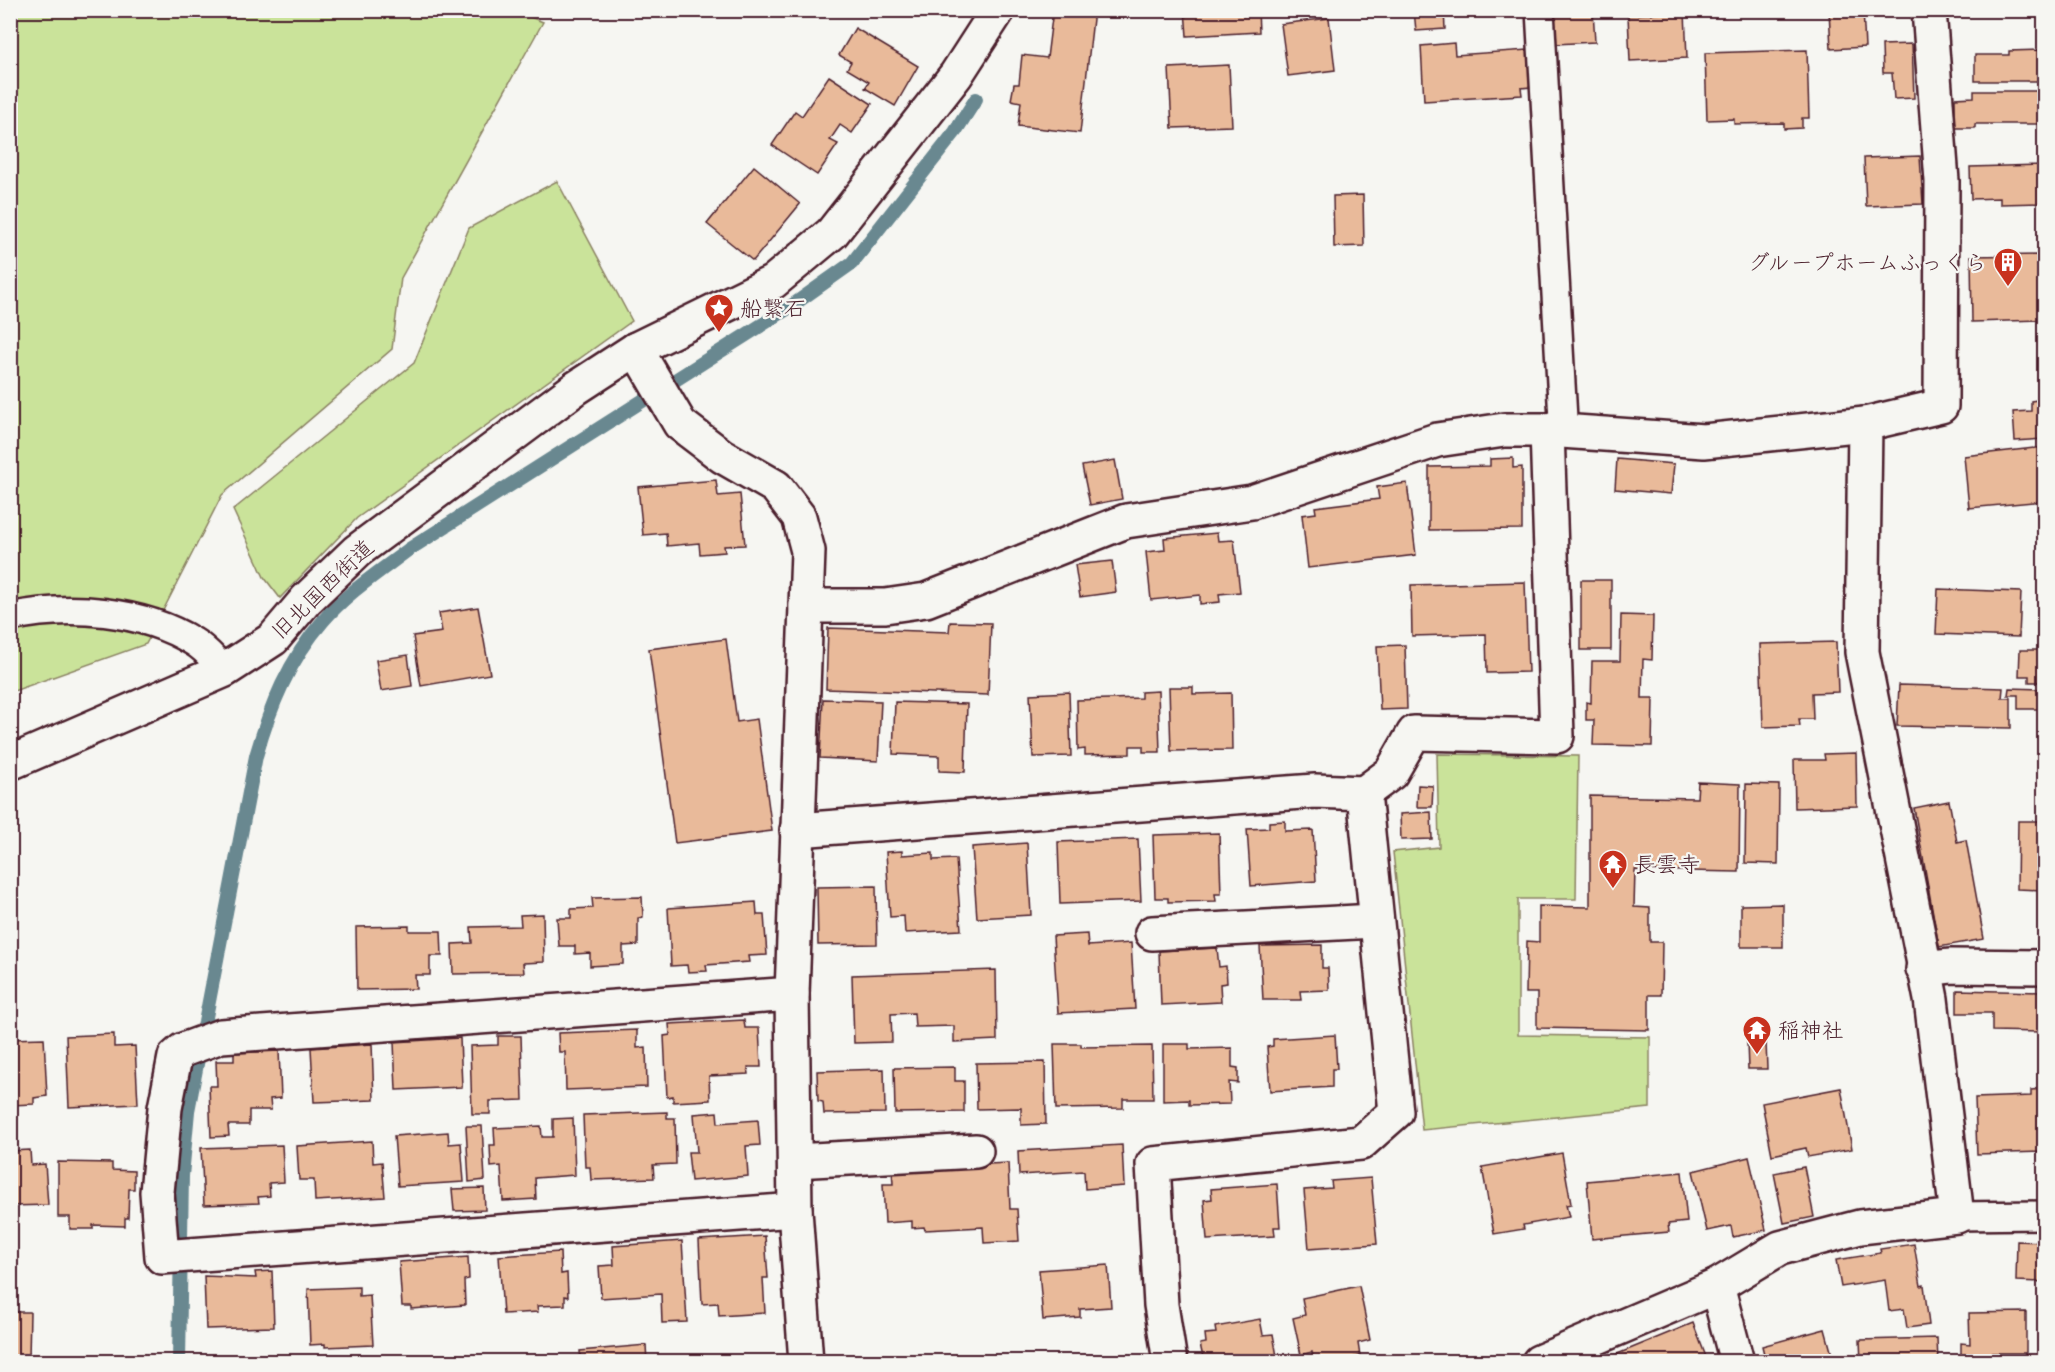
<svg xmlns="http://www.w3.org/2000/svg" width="2055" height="1372" font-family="Mynerve,'Klee One',sans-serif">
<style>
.green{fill:#cae39a;stroke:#8a8162;stroke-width:1.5}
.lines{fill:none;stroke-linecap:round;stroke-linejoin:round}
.stream{stroke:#698890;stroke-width:14}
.building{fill:#e9ba9a;stroke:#4a1f2b;stroke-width:1.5}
.lane-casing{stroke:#4a1f2b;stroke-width:32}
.street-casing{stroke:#4a1f2b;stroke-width:38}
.lane{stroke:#f6f6f2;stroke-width:27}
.street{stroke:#f6f6f2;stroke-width:33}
.labels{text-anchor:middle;stroke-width:4.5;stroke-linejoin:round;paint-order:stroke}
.poi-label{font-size:22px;fill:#4a1f2b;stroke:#f6f6f2;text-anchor:start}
.street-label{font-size:22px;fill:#4a1f2b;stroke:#f6f6f2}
</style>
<rect width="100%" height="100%" fill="#f6f6f2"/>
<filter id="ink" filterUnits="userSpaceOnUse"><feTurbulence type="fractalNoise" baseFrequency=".0167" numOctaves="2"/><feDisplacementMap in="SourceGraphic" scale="12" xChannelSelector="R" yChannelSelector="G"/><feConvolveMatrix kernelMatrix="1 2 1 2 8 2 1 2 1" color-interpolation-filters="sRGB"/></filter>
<g filter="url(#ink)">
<g class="green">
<path d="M512,10L543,22L401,278L392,349L222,495L146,644L11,692L10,11Z"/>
<path d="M557,181L632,321L357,518L280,598L264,577L233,510L414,363L469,228Z"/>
<path d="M1437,754L1578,756L1576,899H1518V1035L1650,1037V1108L1422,1130L1393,852L1439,847Z"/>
</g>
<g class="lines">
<path class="stream" d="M179,1362L182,1176L188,1111L256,756C270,707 289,660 323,621C347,593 379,572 408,550L790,307L852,263L955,132L976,99"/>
</g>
<g class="building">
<path d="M1053,10H1094L1080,133L1018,126L1021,102L1011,100L1014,84H1019L1022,55L1047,58Z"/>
<path d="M1185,10H1258L1259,32L1187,36Z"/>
<path d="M1414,10H1444L1445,29L1416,31Z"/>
<path d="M1552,10H1593L1595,42L1555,44Z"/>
<path d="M1829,10H1863L1865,47L1831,49Z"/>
<path d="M1685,12L1687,58L1630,61L1628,15Z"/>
<path d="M1329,18L1335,70L1288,76L1281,24Z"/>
<path d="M855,28L918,66L895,106L865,88L869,82L847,69L851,62L839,55Z"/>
<path d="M1454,43L1455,55L1528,50L1531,87L1521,88L1522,95L1424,101L1421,46Z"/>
<path d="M1912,44L1914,98L1894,99L1892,73H1883L1882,45Z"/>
<path d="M1807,50L1809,118H1802V128L1784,129V123L1734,124V119L1707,120L1705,53Z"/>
<path d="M2044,50V81H1975V55H2009V51Z"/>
<path d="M1229,65L1232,126L1172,128L1169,68Z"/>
<path d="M829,76L872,104L852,133L840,125L830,140L838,144L817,175L772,145L795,111L802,116Z"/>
<path d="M1974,91H2044V124H1975V128H1955V98L1974,97Z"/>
<path d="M1920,156L1923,204L1866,206L1864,158Z"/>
<path d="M2044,165V203L2000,204V198L1971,199L1970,167Z"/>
<path d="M754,166L800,204L753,261L707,224Z"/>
<path d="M1363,195L1364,246L1334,247L1333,196Z"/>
<path d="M2044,255V320L1972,322L1971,256Z"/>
<path d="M2044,399V439L2015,441L2013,412L2031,411V401Z"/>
<path d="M2044,447V501L1969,508L1964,456Z"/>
<path d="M1513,458V468L1522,467V529L1429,530V467L1490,466V459Z"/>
<path d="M1617,459L1674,464L1671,494L1615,489Z"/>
<path d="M1115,460L1122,499L1090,505L1082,466Z"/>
<path d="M716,480L718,496L740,494L745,545L724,546L725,552L700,554L699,543L667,546L666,533L643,535L638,487Z"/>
<path d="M1407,483L1416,555L1308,568L1302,515L1316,513L1315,507L1379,499L1377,487Z"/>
<path d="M1217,533L1218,541L1234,540L1240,592L1219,594L1220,602L1200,604V595L1151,600L1146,552L1165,550L1164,538Z"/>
<path d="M1112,561L1116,592L1080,597L1075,565Z"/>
<rect x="1581" y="580" width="30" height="70"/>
<path d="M1525,582L1528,672L1487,673L1486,634L1412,636L1411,585Z"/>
<path d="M1938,589L2021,592L2019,637L1936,634Z"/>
<path d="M478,607L490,674L421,686L413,636L442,632L439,613Z"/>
<path d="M1621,615L1653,616L1652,660L1643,659L1642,698H1653L1652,746L1593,745L1594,720H1586V702L1591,703L1592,661H1620Z"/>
<path d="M950,622L991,623L988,695L826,689L828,628L949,632Z"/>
<path d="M726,639L737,722L757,719L772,831L675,843L649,649Z"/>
<path d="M1836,642L1838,692L1812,693L1813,719H1799L1800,726L1763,727L1760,644Z"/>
<path d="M1405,645L1407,709L1380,710L1377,646Z"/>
<path d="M2020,650H2044V682H2029V676H2019Z"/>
<path d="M408,655L412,686L381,691L376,660Z"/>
<path d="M1899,685L2003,688L2002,698H2011V728L1897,726Z"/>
<path d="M1169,687H1193V694L1231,693L1232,750L1171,751Z"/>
<path d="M2009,688L2041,689L2040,709H2018V695H2008Z"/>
<path d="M1158,691L1160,752H1143V746H1130V754L1085,755V749L1078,750L1077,700L1141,698V692Z"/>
<path d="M1069,692L1071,756L1033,757L1030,694Z"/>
<path d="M823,699L881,701L878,761L820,758Z"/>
<path d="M895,702L967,704L965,772L939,771V756L893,754Z"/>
<path d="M1856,753L1857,806L1795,808L1794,760H1825L1824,754Z"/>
<path d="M1698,782L1740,784L1739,872L1635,870L1634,907L1650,908V942H1662L1661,995H1649V1030L1537,1028V993H1526L1527,941L1539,942V906L1590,907V796L1697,798Z"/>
<path d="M1746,784L1779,785L1778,864L1745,863Z"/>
<path d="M1418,785L1433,786L1432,807H1417Z"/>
<path d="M1949,801L1957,842L1966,840L1984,939L1939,947L1914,808Z"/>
<path d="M1431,812L1432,839L1401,840L1400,814Z"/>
<path d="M1285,821V831L1313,830L1316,881L1251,886L1247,829L1269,828V822Z"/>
<path d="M2018,821H2044V890L2017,889Z"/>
<path d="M1219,833L1221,894H1215L1216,901L1168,902V898H1155L1153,835Z"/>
<path d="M1138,839L1141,901L1060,904L1058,842Z"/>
<path d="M1027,843L1031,915L977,918L972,847Z"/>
<path d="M902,851V855L933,853V860L956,859L961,930L905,933L904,916L890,917L886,852Z"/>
<path d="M876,886L877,944L818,945L817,887Z"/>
<path d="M642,897L643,917L638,918V945L623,946V964L590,966V953L575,954V946H559L557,918H571V909L593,908L592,898Z"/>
<path d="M756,902L757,915H764L767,955L748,956L749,962L706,965L707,971L688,972L687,965L671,966L668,908Z"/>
<path d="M1783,904V947H1741V905Z"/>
<path d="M543,914L544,962L523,963L524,973L453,974L452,944L472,943L471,927L521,926L520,915Z"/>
<path d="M409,926V931H441L442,956H430V975H415L416,989L357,990L356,927Z"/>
<path d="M1087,934L1088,946L1131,943L1135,1009L1058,1013L1053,936Z"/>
<path d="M1322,945V968H1328L1329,990L1300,991L1301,1000H1263L1260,946Z"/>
<path d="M1217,948L1219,967L1226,966L1227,983L1220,984L1221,1002L1161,1005L1159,951Z"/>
<path d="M996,970L997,1040L954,1042V1026L915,1027L914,1013L891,1014L892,1042L854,1043L852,975Z"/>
<path d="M1957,990L2044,992V1032L1992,1031V1013H1957Z"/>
<path d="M744,1020L745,1028H759L761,1067H748L749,1074L709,1076L710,1100L673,1102V1096L667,1097L664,1036L670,1035L669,1024Z"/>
<path d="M637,1030V1048L646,1047L647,1087L566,1090L565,1052H559L558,1033Z"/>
<path d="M114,1034V1047L135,1046L138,1104L69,1107L66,1036Z"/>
<path d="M1335,1035L1337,1069H1332V1087L1270,1091L1267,1047L1273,1046V1039Z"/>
<path d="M498,1036H521L523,1100L490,1101V1114H472L470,1046L498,1045Z"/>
<path d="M44,1038L47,1096L34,1098V1104L10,1105V1039Z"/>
<path d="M460,1038L462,1087L396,1090L394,1042Z"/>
<path d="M1747,1042H1766L1767,1069H1748Z"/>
<path d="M372,1044L374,1100L314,1102L311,1048Z"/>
<path d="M1054,1044H1081V1047L1152,1046L1153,1099H1123V1108L1056,1109Z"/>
<path d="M1163,1044H1189V1049L1232,1048V1067L1238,1068V1083L1229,1082L1230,1104L1189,1105V1100L1163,1101Z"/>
<path d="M279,1051L281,1098L270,1099L271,1110H249V1125H228L229,1136L211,1137L209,1086H217L216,1061H234V1053Z"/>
<path d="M1045,1062L1046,1124L1021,1125V1108L977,1109L976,1063Z"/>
<path d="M955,1067V1081H964V1112L895,1113L894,1068Z"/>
<path d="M884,1069L885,1113L824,1114L823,1102L818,1101L817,1071Z"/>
<path d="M1841,1088L1852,1149L1808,1157L1806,1148L1772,1155L1762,1103Z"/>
<path d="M2044,1089V1152L1977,1154L1975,1098L2031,1096V1090Z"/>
<path d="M667,1112V1118H675L676,1164L653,1165L654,1178L591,1180L590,1167H585L583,1115Z"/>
<path d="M717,1112L718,1123L758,1120L760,1145L746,1146L748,1176L691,1181L688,1152H697L694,1114Z"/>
<path d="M573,1118L575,1175L535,1178L536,1199L503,1201L501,1166L491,1167L490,1145H495L494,1128L541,1126L542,1137H553V1119Z"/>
<path d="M466,1126H482L485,1180L469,1182Z"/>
<path d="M448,1132L449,1144L461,1143L464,1182L398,1186L394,1136Z"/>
<path d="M372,1141L373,1163L382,1162L385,1197L315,1201L314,1180H299L297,1146Z"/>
<path d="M282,1145L284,1182L269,1183L270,1196L258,1197L259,1203L204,1205L201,1148Z"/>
<path d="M1122,1145L1124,1186L1085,1189L1084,1171L1019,1175L1018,1151Z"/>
<path d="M30,1150L31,1165L45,1164L48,1205L10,1206V1151Z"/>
<path d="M1562,1153L1571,1204L1566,1205L1569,1217L1523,1225L1524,1229L1494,1234L1482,1167Z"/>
<path d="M1749,1157L1766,1230L1733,1237L1731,1226L1707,1231L1693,1171Z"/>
<path d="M58,1162L112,1163V1170L134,1171V1189H129L128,1218H125V1226L93,1225V1229H70V1217H58Z"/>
<path d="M1008,1163L1010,1209H1017L1019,1241L984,1243L983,1227L925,1230L924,1227L912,1228V1221L885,1223L883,1184H893L892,1169Z"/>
<path d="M1804,1167L1814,1217L1784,1223L1774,1173Z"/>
<path d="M1682,1172L1687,1222L1668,1224L1669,1232L1592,1239L1587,1181Z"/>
<path d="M1371,1178L1377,1244L1309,1249L1304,1190L1332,1188L1331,1181Z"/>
<path d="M1277,1184L1280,1227H1274L1275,1236L1207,1240L1204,1200L1212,1199L1211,1189Z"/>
<path d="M484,1188L485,1210L454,1211L452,1189Z"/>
<path d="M765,1236L768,1278H763L765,1313L719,1316L718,1303L702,1304L699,1240Z"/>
<path d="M682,1241L687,1322L662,1323L661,1294L601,1298L599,1266L614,1265L613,1246Z"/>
<path d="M2017,1241L2044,1242V1282L2016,1281Z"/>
<path d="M1914,1244L1921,1286L1924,1285L1929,1325L1907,1328L1904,1309L1889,1311L1885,1280L1841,1287L1836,1260L1881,1253L1880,1249Z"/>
<path d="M560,1252L561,1274L567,1273L568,1297L565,1296V1305L537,1306L538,1312L503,1314L499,1256Z"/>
<path d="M468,1257L469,1279L464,1280L465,1305L411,1309V1306H402L399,1262Z"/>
<path d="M1108,1265L1111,1307L1080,1309V1317L1043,1320L1039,1270Z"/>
<path d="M272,1271L274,1327L206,1329L204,1276L256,1278L255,1272Z"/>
<path d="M1359,1286L1370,1340L1358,1343L1360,1356L1335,1362H1314L1312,1352L1301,1355L1293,1318L1305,1315L1302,1298Z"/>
<path d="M359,1287V1296L370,1295L373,1345L325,1347V1344L310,1345L308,1289Z"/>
<path d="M10,1312H30L29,1358L10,1357Z"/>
<path d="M2026,1312V1353H1992V1362H1961V1343L1970,1344L1969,1313Z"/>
<path d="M1260,1319L1263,1335L1273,1334L1278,1362H1204L1200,1344L1206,1343L1205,1334L1216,1333L1215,1327Z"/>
<path d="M1693,1323L1708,1362H1598Z"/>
<path d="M1825,1329L1834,1362H1766L1762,1346Z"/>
<path d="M1937,1338L1938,1362H1861L1860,1340Z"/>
<path d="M646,1345L647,1362H581L580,1351Z"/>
<path d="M1106,1355L1107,1362H1054V1361Z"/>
<path d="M548,1357V1362H487Z"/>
</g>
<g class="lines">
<g class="lane-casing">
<g id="lane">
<path d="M1540,10L1563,419L1547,430"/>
<path d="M10,617C69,604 143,610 194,642C206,649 215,661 225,670"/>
<path d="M1957,1216L2044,1215"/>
</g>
</g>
<g class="street-casing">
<g id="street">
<path d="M636,349L680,424L722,456L776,487L799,517L808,551L792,994L795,1210L806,1362"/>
<path d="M806,606H885L926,600L1126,521L1252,502L1437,440L1504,430H1547L1704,441L1865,424"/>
<path d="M10,763L225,670L273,639L306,600L357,551L576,388L636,349L773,282L832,233L956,75L998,10"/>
<path d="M797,830L1315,791L1364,793"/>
<path d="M1152,933L1375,921"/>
<path d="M1923,969L1951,966L2044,967"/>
<path d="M792,994L221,1036L183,1050L175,1057L165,1108L157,1192L162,1257L795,1210"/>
<path d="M795,1161L976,1151"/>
<path d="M1717,1286L1737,1362"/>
<path d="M1170,1362L1161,1305L1153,1164L1361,1143L1396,1112L1364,793L1391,773L1414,733L1557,736L1547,430"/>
<path d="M1539,1362L1717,1286L1780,1248L1860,1227L1957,1216L1931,999L1862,652L1865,424L1941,406L1942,181L1929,10"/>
</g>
</g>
<use href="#lane" class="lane"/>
<use href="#street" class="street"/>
</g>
</g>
<defs>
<g id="building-pin" transform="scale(1.5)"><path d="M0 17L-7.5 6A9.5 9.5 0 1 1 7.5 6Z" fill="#c8321e" stroke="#f6f6f2"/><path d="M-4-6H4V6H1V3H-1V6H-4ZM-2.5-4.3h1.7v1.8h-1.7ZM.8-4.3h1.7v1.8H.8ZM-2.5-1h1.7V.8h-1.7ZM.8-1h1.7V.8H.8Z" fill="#fff"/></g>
<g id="sight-pin" transform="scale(1.5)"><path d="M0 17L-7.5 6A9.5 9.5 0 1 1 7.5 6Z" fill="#c8321e" stroke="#f6f6f2"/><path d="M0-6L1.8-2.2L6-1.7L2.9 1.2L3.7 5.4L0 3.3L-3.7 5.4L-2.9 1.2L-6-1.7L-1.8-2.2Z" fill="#fff"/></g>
<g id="temple-pin" transform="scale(1.5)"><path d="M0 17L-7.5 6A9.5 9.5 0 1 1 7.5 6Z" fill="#c8321e" stroke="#f6f6f2"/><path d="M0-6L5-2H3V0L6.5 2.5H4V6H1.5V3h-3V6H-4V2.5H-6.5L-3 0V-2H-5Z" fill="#fff"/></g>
</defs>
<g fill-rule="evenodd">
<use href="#building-pin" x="2008" y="262"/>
<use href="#sight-pin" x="719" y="308"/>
<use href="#temple-pin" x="1613" y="864"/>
<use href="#temple-pin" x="1757" y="1030"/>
</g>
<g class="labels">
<g class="poi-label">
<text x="1987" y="270" text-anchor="end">グループホームふっくら</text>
<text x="740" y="316">船繋石</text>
<text x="1634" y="872">長雲寺</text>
<text x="1778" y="1038">稲神社</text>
</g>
<g class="street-label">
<text transform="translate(322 589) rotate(-44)" y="8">旧北国西街道</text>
</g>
</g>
<rect width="2055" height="1372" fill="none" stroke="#f6f6f2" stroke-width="36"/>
<rect x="18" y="18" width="2019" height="1336" fill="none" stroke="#4a1f2b" stroke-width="2" filter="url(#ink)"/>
</svg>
